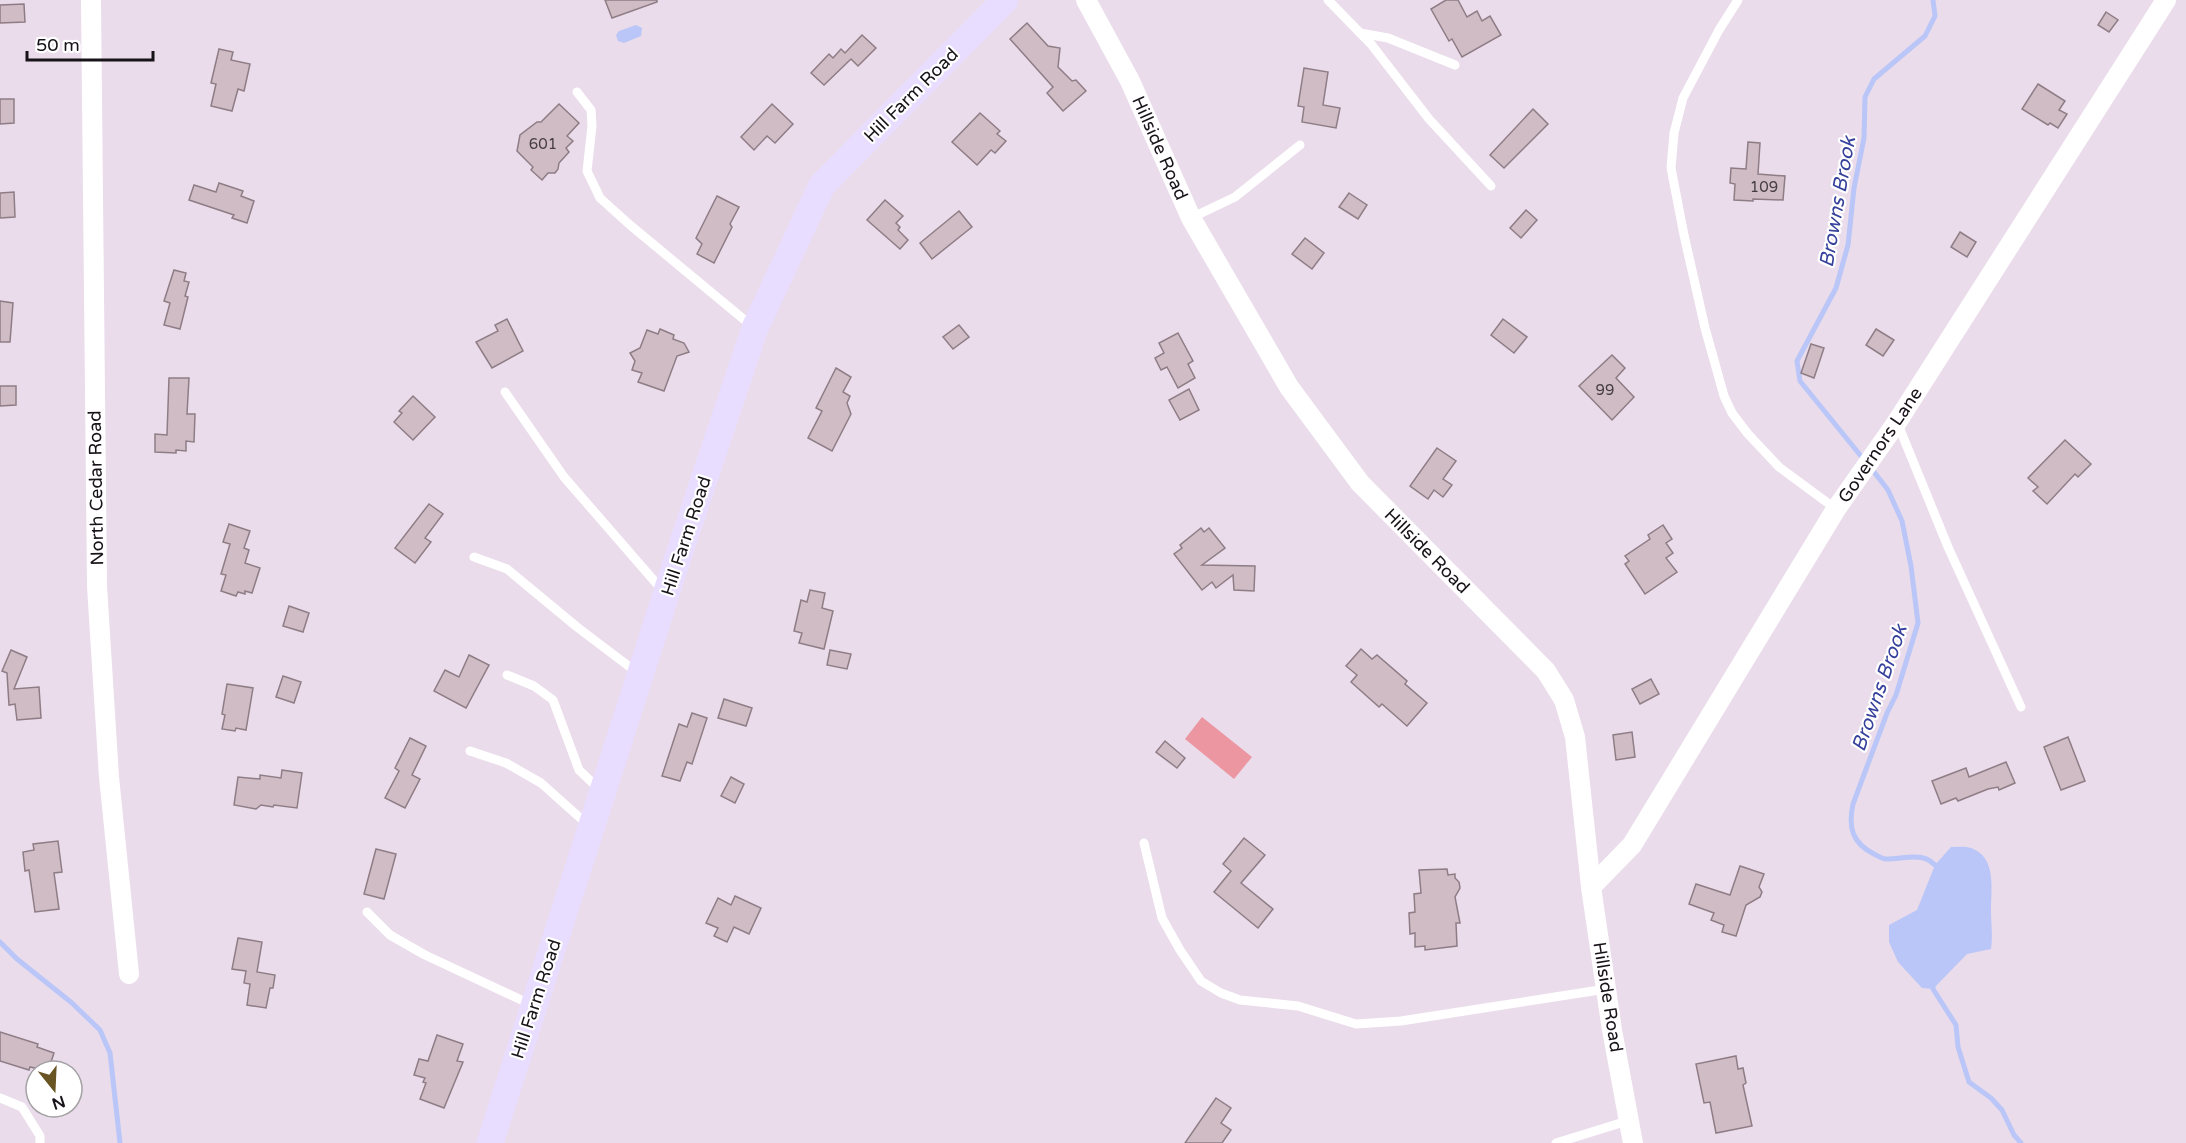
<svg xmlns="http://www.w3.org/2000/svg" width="2186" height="1143" font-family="'Varela Round',sans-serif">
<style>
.green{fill:#eb96a1}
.water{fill:#b9c6f7}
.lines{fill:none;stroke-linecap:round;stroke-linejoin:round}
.stream{stroke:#b9c6f7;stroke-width:5}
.building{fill:#cfbcc5;stroke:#8f7d86;stroke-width:1.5}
.service{stroke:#fff;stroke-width:9}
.minor{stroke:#fff;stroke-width:20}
.secondary{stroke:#e8dcff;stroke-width:27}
.labels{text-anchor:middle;stroke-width:4.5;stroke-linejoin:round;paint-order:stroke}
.number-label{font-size:15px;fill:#463d43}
.street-label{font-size:18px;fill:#181318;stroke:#fff}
.water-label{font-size:20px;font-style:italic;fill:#36419c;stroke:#fff}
</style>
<rect width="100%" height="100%" fill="#eadceb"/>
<path class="green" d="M1202,717L1252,757L1234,779L1185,739Z"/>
<g class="water">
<path d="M636,25L642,28L641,36L624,43L618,41L616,35L619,31Z"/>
<path d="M1951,847C1957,847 1965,846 1971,848C1997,857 1991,890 1991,911C1991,924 1993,936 1991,949L1967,954L1933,989L1922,988L1898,962L1889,942V925L1917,910L1935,865Z"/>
</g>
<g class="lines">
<g class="stream">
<path d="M1865,461L1800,381L1797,361L1836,288L1848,245L1854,188L1864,138L1865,97L1874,79L1925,36L1935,16L1933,0"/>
<path d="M1871,468L1888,490L1902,521L1911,566L1918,623L1896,695L1887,713L1853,804C1848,827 1852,843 1874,854C1878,856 1882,859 1886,859C1905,859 1926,850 1938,869"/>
<path d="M0,942L17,959L72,1003L100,1030L110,1053L120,1143"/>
<path d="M1933,982V989L1956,1025L1958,1047L1969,1082L1991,1098L2002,1110L2014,1135L2021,1143"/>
</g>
</g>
<g class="building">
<path d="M605,0H657V2L612,18Z"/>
<path d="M1446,0H1458L1467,17L1477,11L1482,21L1490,16L1501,35L1462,57L1452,39L1449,41L1431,9Z"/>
<path d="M24,4L25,22L0,23V5Z"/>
<path d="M2106,12L2118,20L2109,32L2098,25Z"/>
<path d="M1027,23L1048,46L1060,48L1058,67L1072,81L1076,80L1086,91L1063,111L1047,93L1053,87L1010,39Z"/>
<path d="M862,35L876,48L858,66L851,59L824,85L811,73L829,54L833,58L841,49L845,53Z"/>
<path d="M219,49L233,52L231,60L250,64L244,91L238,89L232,111L211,106L216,84L211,83Z"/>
<path d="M1304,68L1328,72L1323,105L1340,108L1336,128L1302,122L1304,107L1298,106Z"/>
<path d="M2038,84L2065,101L2059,110L2067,114L2058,128L2050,123L2048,125L2022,109Z"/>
<path d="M0,99H14V123L0,124Z"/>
<path d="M559,104L579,123L567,136L573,141L566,148L569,152L559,163L558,169L555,173H548L542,180L531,170L533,167L517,151L520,135L537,122H541Z"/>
<path d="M772,104L793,124L775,143L767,136L754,150L741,137Z"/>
<path d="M1533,109L1548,124L1504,168L1490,155Z"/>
<path d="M980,113L1000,131L997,134L1006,141L995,153L991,150L977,165L952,142Z"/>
<path d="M1748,142L1760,143L1758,174L1785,176L1783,200L1753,199V201L1734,200L1735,184L1730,183L1731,168L1746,169Z"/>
<path d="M219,183L243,191L241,196L254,201L247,223L232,218L234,215L189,200L194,185L216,192Z"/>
<path d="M14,192L15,217L0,218V193Z"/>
<path d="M1349,193L1367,205L1358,219L1339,207Z"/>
<path d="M717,196L739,207L730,224L732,227L714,263L697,254L702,244L696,238Z"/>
<path d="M885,200L903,216L896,223L900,227L898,230L908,240L900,249L867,220Z"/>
<path d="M1526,210L1537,220L1521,238L1510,228Z"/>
<path d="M959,211L972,227L932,259L920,243Z"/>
<path d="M1960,232L1976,242L1967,257L1951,247Z"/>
<path d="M1305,238L1324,253L1312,269L1292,254Z"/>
<path d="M174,270L186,273L184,281L189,282L185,296L188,297L180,329L164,325L170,303L164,301Z"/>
<path d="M0,301L13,303L10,342H0Z"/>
<path d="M507,319L523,351L492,368L476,342L498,331L495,325Z"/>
<path d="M1503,319L1527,337L1514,353L1491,335Z"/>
<path d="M959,325L969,337L953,349L943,337Z"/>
<path d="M660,329L674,335L673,339L684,343L689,352L677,356L664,391L638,382L642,373L632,370L635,361L630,353L640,348L647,330L658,334Z"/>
<path d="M1876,329L1894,340L1883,356L1866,345Z"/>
<path d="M1178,333L1193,361L1188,364L1195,378L1178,388L1167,367L1161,370L1155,358L1164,353L1159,343Z"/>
<path d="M1811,344L1824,348L1814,378L1801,373Z"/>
<path d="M1612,355L1625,368L1616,378L1634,397L1612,420L1579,386Z"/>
<path d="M836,368L851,377L843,392L850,396L847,403L851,414L832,451L808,438L822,411L816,408Z"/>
<path d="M169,378H189L187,414H195L194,442L186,441V451L176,450V453L155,452V434L167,435Z"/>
<path d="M0,386H16V405L0,406Z"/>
<path d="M1189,389L1199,410L1180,420L1169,400Z"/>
<path d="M413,396L435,417L413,440L394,422L402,413L399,411Z"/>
<path d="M2065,440L2091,464L2078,477L2075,474L2047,504L2033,491L2038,487L2028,478Z"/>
<path d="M1437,448L1456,461L1443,479L1452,485L1443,497L1434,490L1428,499L1410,486Z"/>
<path d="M429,504L443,514L425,538L431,542L415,563L395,548Z"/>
<path d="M229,524L250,531L244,548L249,550L245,563L260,568L252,593L245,591V594L238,592L236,596L221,591L226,575L221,574L230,544L223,542Z"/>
<path d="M1663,525L1672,539L1666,543L1673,553L1666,558L1677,572L1645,594L1625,564L1629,561L1625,556L1650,539L1648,535Z"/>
<path d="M1201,528L1204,532L1209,528L1225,548L1202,565L1255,566L1254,591L1234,590L1233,575L1216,588L1212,582L1202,590L1174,554L1182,548L1180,545Z"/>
<path d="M810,590L825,593L822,608L833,611L824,649L799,643L802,633L794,631L801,600L807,602Z"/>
<path d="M289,606L309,613L303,632L283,626Z"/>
<path d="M1361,649L1372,659L1377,655L1407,681L1405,684L1427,703L1407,726L1382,704L1379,707L1351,682L1357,675L1346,666Z"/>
<path d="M11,650L27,657L14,689L39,687L41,718L17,720L15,704L9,705L7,673L2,671Z"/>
<path d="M830,650L851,654L847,669L827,665Z"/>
<path d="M469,655L489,665L466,708L434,691L445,670L459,677Z"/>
<path d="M283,676L301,682L294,703L276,697Z"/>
<path d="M1651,679L1659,694L1640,704L1632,689Z"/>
<path d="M227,684L253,688L246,730L236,728L235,731L222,729L225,715L222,714Z"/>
<path d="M724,699L752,708L746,726L718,718Z"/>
<path d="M692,713L707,718L692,764L687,762L680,781L662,776L679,724L687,727Z"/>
<path d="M1632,732L1635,757L1616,760L1613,735Z"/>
<path d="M2068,737L2085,781L2061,790L2044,747Z"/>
<path d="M410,738L426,746L412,775L420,779L405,808L385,798L399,771L395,768Z"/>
<path d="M1165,741L1185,758L1177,768L1156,752Z"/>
<path d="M2006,762L2015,783L1999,790L1998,787L1988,789L1958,801L1956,798L1941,804L1932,781L1966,768L1969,777Z"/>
<path d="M282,770L302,773L297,808L274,805L273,807L261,805L256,809L234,805L238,777L260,779V775L281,778Z"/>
<path d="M731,777L744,784L735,803L721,796Z"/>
<path d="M1244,838L1265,855L1241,883L1273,909L1258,928L1214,892L1231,871L1223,864Z"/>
<path d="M58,841L62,872L54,873L59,909L35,912L29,870L25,871L23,852L34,850L33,844Z"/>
<path d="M376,849L396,854L384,899L364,894Z"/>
<path d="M1740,866L1764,874L1759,887L1762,892L1760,897L1746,905L1736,936L1722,932L1724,925L1711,920L1714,913L1689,904L1696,884L1730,895Z"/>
<path d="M1447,869L1448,875L1455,874V878L1459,882L1460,888L1455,897L1460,923H1456L1457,946L1425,950V946L1415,947V933L1410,934L1409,913L1415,912L1414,894L1421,893L1419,870Z"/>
<path d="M735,896L761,908L749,934L734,927L727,942L714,936L718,928L706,923L718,898L731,905Z"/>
<path d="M238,938L262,942L257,972L275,975L273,988H270L266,1008L247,1005L250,984L244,983L246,971L232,969Z"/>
<path d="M0,1032L38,1044L37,1047L54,1053L48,1071L30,1067L29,1070L0,1061Z"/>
<path d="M437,1035L463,1044L457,1061L463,1062L444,1108L420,1099L426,1083L423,1082L425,1078L414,1075L419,1059L428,1061Z"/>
<path d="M1736,1056L1738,1069L1743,1068L1746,1083L1743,1085L1752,1126L1716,1133L1710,1102L1704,1103L1696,1064Z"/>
<path d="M1216,1098L1231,1108L1221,1123L1231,1130L1222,1143H1185Z"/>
</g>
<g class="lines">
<g class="service">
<path d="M1328,0L1371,44L1429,119L1491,186"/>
<path d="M1738,0L1719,30L1683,98L1674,133L1671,168L1684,235L1705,328L1724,396L1732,413L1748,434L1779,467L1836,509"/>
<path d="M1360,33L1388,38L1455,65"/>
<path d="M577,92L591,110L592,126L587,171L600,198L630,225L753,327"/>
<path d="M1191,218L1235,197L1300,145"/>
<path d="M505,392L564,477L663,591"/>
<path d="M1897,422L1948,547L2021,707"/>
<path d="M474,557L507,569L577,627L639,674"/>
<path d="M507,675L534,686L553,700L579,770L599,789"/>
<path d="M470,751L506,763L541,783L587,824"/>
<path d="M1144,843L1162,918L1180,950L1201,981L1221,993L1240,1000L1298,1006L1356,1024L1401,1021L1606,989"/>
<path d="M367,912L390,935L425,955L532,1005"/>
<path d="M0,1098L22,1107L40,1136V1143"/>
<path d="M1556,1143L1627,1121"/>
</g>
<g class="minor">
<path d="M91,0L97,586L109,777L129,974"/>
<path d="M1086,0L1130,81L1191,218L1289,387L1360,483L1546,671L1564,700L1575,737L1591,887L1612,1030L1633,1143"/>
<path d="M1591,887L1632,845L1836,509L1897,422L2166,0"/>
</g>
<path class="secondary" d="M490,1143L678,557L755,328L822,185L1005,0"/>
</g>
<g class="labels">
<g class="number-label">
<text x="543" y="149">601</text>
<text x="1764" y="192">109</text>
<text x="1605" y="395">99</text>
</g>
<g class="street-label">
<text transform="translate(911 95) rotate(-45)" y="6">Hill Farm Road</text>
<text transform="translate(1160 148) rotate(66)" y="6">Hillside Road</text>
<text transform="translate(1880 445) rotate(-56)" y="6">Governors Lane</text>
<text transform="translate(96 488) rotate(-91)" y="6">North Cedar Road</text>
<text transform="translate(686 536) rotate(-72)" y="6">Hill Farm Road</text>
<text transform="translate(1427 551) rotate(45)" y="6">Hillside Road</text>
<text transform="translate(1608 997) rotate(81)" y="6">Hillside Road</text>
<text transform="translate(536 999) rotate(-72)" y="6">Hill Farm Road</text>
</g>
<g class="water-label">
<text transform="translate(1837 202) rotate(-80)" y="7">Browns Brook</text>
<text transform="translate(1879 688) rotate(-71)" y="7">Browns Brook</text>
</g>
</g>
<g transform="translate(54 1089) rotate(162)"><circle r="28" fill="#ffffff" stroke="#a3a1a3" stroke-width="1.5"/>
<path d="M0-4.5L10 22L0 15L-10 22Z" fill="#695423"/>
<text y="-9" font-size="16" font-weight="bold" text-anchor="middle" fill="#181318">N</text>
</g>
<path d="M27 51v9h126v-9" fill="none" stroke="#181318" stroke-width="3"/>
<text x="36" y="51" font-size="18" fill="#181318" stroke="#ffffff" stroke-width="4.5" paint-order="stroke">50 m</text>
</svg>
